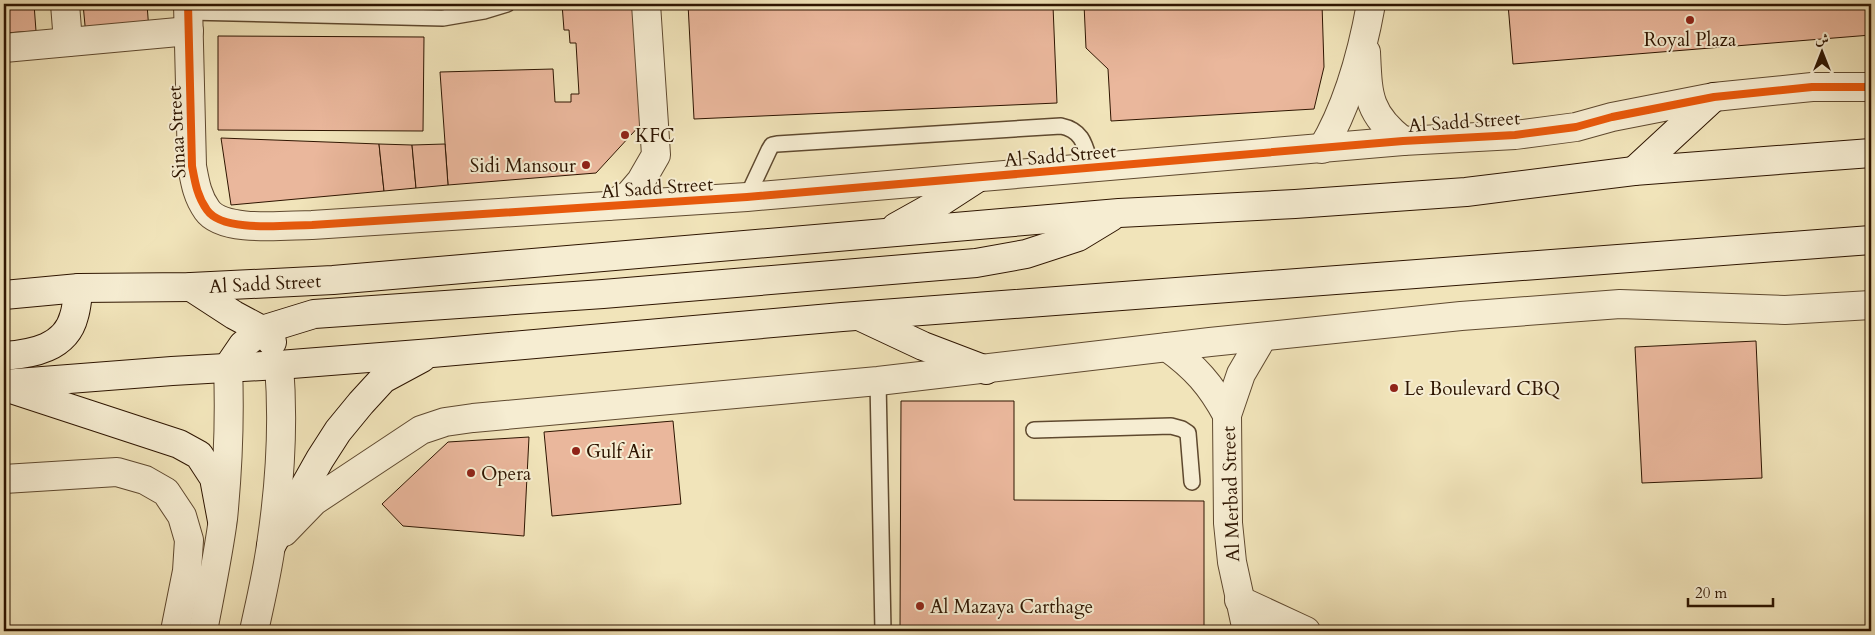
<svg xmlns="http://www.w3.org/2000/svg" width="1875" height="635" font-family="Cardo,Amiri,serif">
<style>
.building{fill:#eab79c;stroke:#2e1501}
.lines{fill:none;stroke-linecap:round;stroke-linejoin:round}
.service-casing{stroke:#5f492f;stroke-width:18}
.minor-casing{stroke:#5f492f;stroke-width:30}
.tertiary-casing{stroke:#5f492f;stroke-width:30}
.secondary-casing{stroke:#2e1501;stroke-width:30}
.service{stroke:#f6edd2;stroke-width:15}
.minor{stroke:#f6edd2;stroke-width:28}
.tertiary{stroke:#f6edd2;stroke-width:28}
.secondary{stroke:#f6edd2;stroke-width:28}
.cycleway-casing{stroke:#f6edd2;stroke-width:11}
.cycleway{stroke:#e8590c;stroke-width:8}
.poi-dot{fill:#8f2418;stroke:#f6edd2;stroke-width:2}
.labels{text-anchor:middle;stroke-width:4;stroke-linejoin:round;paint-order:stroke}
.poi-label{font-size:19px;fill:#2e1501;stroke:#f6edd2;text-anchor:start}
.street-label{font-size:19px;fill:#2e1501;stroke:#f6edd2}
</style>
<rect width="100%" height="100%" fill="#f1e4ba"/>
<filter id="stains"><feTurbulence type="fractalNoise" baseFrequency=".004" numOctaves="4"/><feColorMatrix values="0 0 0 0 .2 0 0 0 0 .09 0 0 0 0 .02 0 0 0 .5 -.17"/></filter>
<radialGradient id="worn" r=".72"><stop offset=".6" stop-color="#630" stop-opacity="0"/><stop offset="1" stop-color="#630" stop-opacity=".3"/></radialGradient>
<g class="building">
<path d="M4,4H34L36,31L4,33Z"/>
<path d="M83,4H147L149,31L86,36Z"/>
<path d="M562,4H635L642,123L596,173L448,185L440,72L553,69L555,102H571V94H579L576,43H570L569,30H564Z"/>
<path d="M688,4H1067V6H1053L1057,103L694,119Z"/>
<path d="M1084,4H1322L1324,67L1314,109L1111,121L1108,69L1086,48Z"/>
<path d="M1508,4H1871V35L1513,64Z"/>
<path d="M218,36L424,37L423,131L218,130Z"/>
<path d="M221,138L379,144L384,191L231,205Z"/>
<path d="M379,144L412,145L416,188L384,191Z"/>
<path d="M445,144L448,185L416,188L412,145Z"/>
<path d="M1756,341L1762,478L1642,483L1635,347Z"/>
<path d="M901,401H1014V500L1204,501V631H900Z"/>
<path d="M673,421L681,504L552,516L544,432Z"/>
<path d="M529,437L524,536L403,526L382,504L448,442Z"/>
</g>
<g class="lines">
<g class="service-casing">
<g id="service">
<path d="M188,12L443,18L484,11L507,4"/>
<path d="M747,197L769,150L772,145L777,144L1061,126C1085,131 1085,148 1092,169"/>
<path d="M878,381L883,631"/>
<path d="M1034,430L1171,426L1182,429L1188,433L1192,482"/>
</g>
</g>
<g class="minor-casing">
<g id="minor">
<path d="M65,4L68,42"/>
<path d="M188,4L192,166C195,182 197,196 207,210C223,233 286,225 312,225L747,197L1403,141L1515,135L1576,127L1612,117L1714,97L1812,87H1871"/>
<path d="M4,48L189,31"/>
<path d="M608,206L629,195L641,181L656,155L646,4"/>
<path d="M1167,347C1195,367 1211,385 1227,415"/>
<path d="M4,479L117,472L145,480L166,492L182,516L189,540L187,571L175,631"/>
<path d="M284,532L314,501L421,430L445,422L473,418L878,381L1210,342L1461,316L1620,304L1785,310L1871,305"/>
<path d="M1239,600L1306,631"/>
<path d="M1247,631L1232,562L1228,523L1227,415L1241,374L1262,338"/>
</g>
</g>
<g class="tertiary-casing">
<g id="tertiary">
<path d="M1366,52C1368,94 1367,113 1403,141"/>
<path d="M1322,149C1348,106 1362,54 1371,4"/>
<path d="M203,631C210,594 218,556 223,519C228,468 230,418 228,367"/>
<path d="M254,631C260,603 267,574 271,545C280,485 284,425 279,365"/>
</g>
</g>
<g class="secondary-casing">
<g id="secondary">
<path d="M1634,171L1714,97"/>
<path d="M896,227L939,203L976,179"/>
<path d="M191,287L234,315L262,330L272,342"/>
<path d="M4,295L79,288L191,287L333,280L1119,213L1295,204L1466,192L1634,171L1871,153"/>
<path d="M859,316L923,346L986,370"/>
<path d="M4,356C32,354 66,348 74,316C77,307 77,297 79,288"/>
<path d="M228,367L243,345L262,330L314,314L603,294L976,263L1026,254L1078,237L1111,217"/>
<path d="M4,384L172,371L279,365L432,353L842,317L1871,240"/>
<path d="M8,388L179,444L199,455L214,478L222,521"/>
<path d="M271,546L320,459L338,431L361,403L383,379L422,358"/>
</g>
</g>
<use href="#service" class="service"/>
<use href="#minor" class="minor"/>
<use href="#tertiary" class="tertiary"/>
<use href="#secondary" class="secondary"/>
<g class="cycleway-casing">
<path id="cycleway" d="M188,4L192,166C195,182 197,196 207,210C223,233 286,225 312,225L747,197L1403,141L1515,135L1576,127L1612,117L1714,97L1812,87H1871"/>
</g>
<use href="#cycleway" class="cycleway"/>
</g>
<g class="poi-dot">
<circle cx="1690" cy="20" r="5"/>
<circle cx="625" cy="135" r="5"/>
<circle cx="586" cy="165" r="5"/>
<circle cx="1394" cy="388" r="5"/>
<circle cx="576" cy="451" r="5"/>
<circle cx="471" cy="473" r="5"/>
<circle cx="920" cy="606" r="5"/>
</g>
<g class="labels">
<g class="poi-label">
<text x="1690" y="46" text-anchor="middle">Royal Plaza</text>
<text x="635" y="142">KFC</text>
<text x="576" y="172" text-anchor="end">Sidi Mansour</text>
<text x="1404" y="395">Le Boulevard CBQ</text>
<text x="586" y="458">Gulf Air</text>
<text x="481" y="480">Opera</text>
<text x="930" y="613">Al Mazaya Carthage</text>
</g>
<g class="street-label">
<text transform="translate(1464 121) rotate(-4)" y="7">Al Sadd Street</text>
<text transform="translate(176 132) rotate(-93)" y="7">Sinaa Street</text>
<text transform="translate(1060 155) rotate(-5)" y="7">Al Sadd Street</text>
<text transform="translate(657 187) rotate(-4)" y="7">Al Sadd Street</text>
<text transform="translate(265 283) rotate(-3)" y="7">Al Sadd Street</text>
<text transform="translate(1230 494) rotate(-92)" y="7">Al Merbad Street</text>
</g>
</g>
<rect width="1875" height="635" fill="none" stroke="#f1e4ba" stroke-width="20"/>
<rect x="5" y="5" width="1865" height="625" fill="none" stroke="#2e1501" stroke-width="2.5"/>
<rect x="10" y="10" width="1855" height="615" fill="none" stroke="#2e1501"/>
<g transform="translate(1822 52)" stroke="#f6edd2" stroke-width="4" paint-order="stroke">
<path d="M0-4L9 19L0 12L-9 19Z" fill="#2e1501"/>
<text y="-8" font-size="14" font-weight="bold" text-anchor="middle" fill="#2e1501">ش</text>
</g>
<path d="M1688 598v8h85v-8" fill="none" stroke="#2e1501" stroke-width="2.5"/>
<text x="1695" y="598" font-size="15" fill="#2e1501" stroke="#f6edd2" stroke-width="4" paint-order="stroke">20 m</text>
<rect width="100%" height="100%" filter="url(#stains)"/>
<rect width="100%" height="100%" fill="url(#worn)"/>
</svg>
